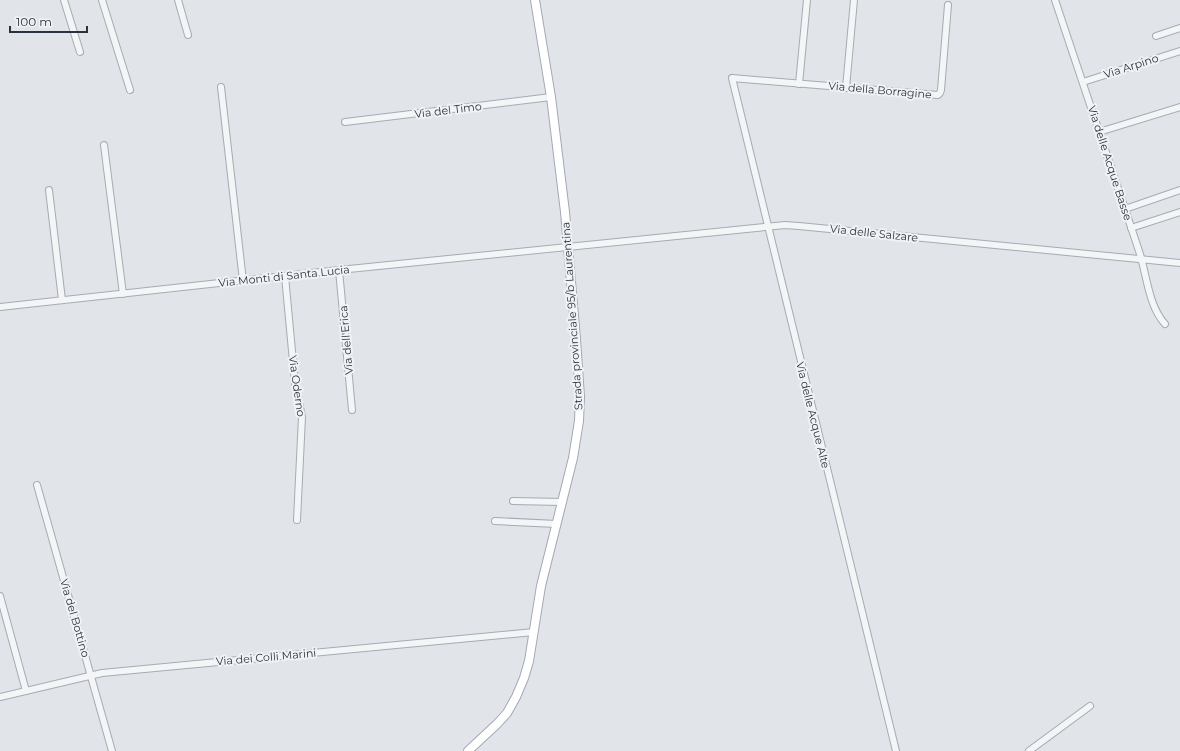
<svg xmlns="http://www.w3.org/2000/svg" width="1180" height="751" font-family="Montserrat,sans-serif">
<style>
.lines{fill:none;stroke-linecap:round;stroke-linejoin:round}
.minor-casing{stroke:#a6abb3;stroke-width:8}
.major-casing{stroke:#a1a9b4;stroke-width:10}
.minor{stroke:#f3f5f7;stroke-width:6}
.major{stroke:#fff;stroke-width:8}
.labels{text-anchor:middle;stroke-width:4;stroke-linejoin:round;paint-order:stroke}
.street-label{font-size:11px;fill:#2a323f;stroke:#f0f3f6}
</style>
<rect width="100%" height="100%" fill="#e1e4e9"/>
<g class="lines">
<g class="minor-casing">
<g id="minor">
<path d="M64,0L80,52"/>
<path d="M102,0L130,90"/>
<path d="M178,0L188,35"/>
<path d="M1055,0C1083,84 1111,167 1139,251C1147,275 1148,305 1165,324"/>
<path d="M1156,36L1180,28"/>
<path d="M1083,82L1180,51"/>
<path d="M799,84L807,0"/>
<path d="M221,87L243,281"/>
<path d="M846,88L854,0"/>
<path d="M345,122L551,97"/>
<path d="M1099,132L1180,107"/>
<path d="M104,145L123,294"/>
<path d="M49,190L62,300"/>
<path d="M1125,209L1180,190"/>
<path d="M1131,228L1180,212"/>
<path d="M339,270L352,410"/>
<path d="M285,276L295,383L302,417L297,520"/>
<path d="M0,307L339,270L785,225L799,226L1180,263"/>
<path d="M37,485L112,751"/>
<path d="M513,501L562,502"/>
<path d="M495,521L557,524"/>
<path d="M0,596L26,691"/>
<path d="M0,697L102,673L534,632"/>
<path d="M896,751L732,78L938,95L940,93L941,90L948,5"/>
<path d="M1029,751L1090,706"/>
</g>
</g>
<g class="major-casing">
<path id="major" d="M468,751L497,724L507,713L516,697L524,678L529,661L541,586L573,458L579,421L580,397L576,339L565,212L551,97L535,0"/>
</g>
<use href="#minor" class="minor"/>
<use href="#major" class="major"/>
</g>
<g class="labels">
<g class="street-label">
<text transform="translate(1131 66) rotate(-18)" y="4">Via Arpino</text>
<text transform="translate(880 90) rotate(5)" y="4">Via della Borragine</text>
<text transform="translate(448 110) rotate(-7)" y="4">Via del Timo</text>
<text transform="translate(1110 163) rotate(72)" y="4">Via delle Acque Basse</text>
<text transform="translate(874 233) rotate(6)" y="4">Via delle Salzare</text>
<text transform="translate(284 276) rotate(-6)" y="4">Via Monti di Santa Lucia</text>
<text transform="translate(572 316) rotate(-94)" y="4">Strada provinciale 95/b Laurentina</text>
<text transform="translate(346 340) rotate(-95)" y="4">Via dell'Erica</text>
<text transform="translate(297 386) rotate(82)" y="4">Via Oderno</text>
<text transform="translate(813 415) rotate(76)" y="4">Via delle Acque Alte</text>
<text transform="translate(75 618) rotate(74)" y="4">Via del Bottino</text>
<text transform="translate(266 657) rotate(-5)" y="4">Via dei Colli Marini</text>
</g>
</g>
<path d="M10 26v6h77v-6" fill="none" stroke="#2a323f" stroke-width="2"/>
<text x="16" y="26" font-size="12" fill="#2a323f" stroke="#f0f3f6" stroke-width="3" paint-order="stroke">100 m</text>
</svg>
